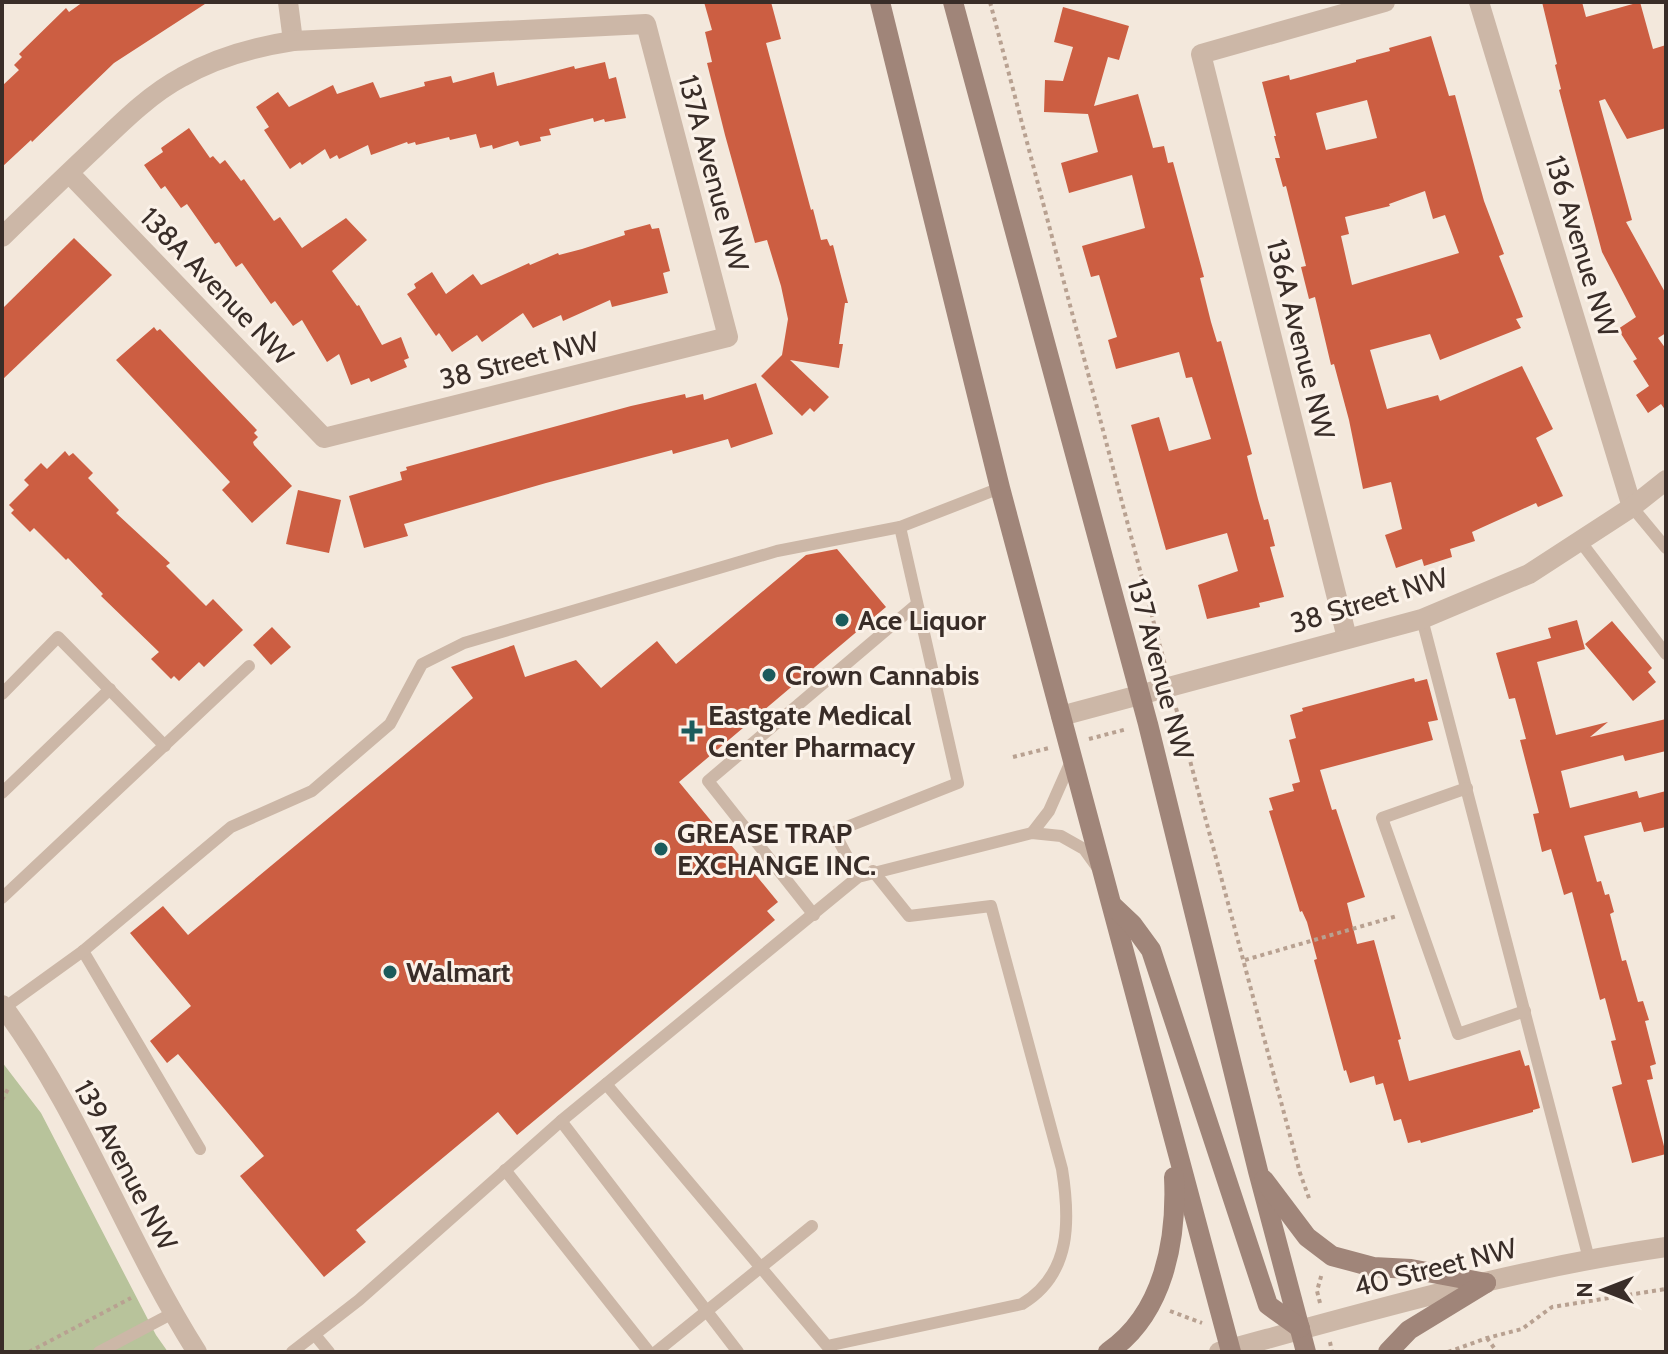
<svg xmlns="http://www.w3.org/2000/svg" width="1668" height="1354" font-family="Cabin,sans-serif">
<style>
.green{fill:#b8c39b}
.building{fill:#cc5e42;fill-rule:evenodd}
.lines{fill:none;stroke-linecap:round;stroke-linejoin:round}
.path{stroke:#b8a191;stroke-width:4;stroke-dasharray:4 4;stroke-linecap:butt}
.service{stroke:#ccb7a7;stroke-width:12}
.minor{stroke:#ccb7a7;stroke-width:20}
.tertiary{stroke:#ccb7a7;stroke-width:20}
.secondary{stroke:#a08579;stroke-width:20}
.poi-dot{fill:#1b5b5c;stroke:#fbf2e9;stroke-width:3}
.labels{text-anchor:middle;stroke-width:6;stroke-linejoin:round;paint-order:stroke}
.street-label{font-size:28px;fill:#392d28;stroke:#fbf2e9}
.poi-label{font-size:28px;font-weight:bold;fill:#392d28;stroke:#fbf2e9;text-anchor:start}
</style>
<rect width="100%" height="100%" fill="#f3e8dc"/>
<path class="green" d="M2,1062L41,1113L156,1335L168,1352H2Z"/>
<g class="building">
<path d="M83,2H208L114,63L32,142L31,140L2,167V86L19,70L14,65L22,57L19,54L66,8L69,12Z"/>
<path d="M704,2H771L781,39L766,43L784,110L811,210L813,209L821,240L827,239L830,246L833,245L848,303H845L839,344H843L839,368L790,360L829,397L814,412L810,408L802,416L761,376L782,355L788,319L781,286L767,240L755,243L725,135L707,63L712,62L705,32L712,30Z"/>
<path d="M1542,2H1582L1586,17L1640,2L1653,49L1666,45V128L1627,139L1605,99L1599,101L1632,220L1626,222L1666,294V333L1658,338L1666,349V411L1661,404L1648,413L1636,395L1649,386L1633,361L1637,359L1618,329L1636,317L1602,252L1559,90L1561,89L1555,65L1557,64Z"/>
<path d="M1063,7L1129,26L1119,60L1108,57L1094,106L1138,94L1153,148L1164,146L1168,163L1173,162L1204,277L1200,278L1211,322L1217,342L1221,341L1252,454L1247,456L1258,499L1264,520L1268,519L1275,546L1270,547L1284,597L1259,603L1260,607L1207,619L1198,585L1238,571L1227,533L1166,550L1131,425L1159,417L1169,451L1211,439L1192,377L1186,378L1179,352L1116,369L1108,340L1117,337L1099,275L1091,277L1082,246L1145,228L1132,175L1069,193L1061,163L1098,152L1088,114L1044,112L1045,80L1063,81L1073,47L1054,42Z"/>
<path d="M1431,36L1449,96L1455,95L1484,201L1504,254L1499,256L1523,317L1516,319L1521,328L1440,360L1430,334L1370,350L1387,409L1438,395L1440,401L1522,366L1553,429L1536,438L1563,496L1538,507L1536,503L1472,532L1475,541L1450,549L1452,557L1424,566L1422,559L1396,568L1385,535L1402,529L1391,482L1363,489L1349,420L1334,364L1331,365L1315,297L1309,299L1301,267L1306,266L1286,186L1283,187L1275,158H1280L1274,136H1276L1262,82L1289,75L1290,80L1356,62V60L1390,51L1389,48ZM1367,100L1377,138L1326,150L1316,113ZM1425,191L1433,219L1445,215L1459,253L1352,285L1341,236L1349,234L1345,217L1390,206L1389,204Z"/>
<path d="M605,62L609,79L616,77L626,118L605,122L604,119L594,122L593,118L549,129L551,135L540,137L541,141L520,146L518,141L493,149L492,145L480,148L476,134L450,140L449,137L416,145L415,142L408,144L407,142L371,155L368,145L339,159L337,155L330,159L325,149L302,165L300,162L290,169L264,130L269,127L256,107L278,92L289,107L333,85L337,94L373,82L380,98L425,86L424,82L451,76L453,83L494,72L497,86L574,66L575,69Z"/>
<path d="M189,128L210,158L213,156L220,164L225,160L241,181L244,179L274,221L280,217L302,248L346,218L367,240L332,271L357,306L359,305L382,345L401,337L409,358L404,360L407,367L371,382L369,378L351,385L339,354L327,362L302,320L293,326L275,301L271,304L242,263L236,267L219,242L215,244L187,204L181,208L165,186L161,189L144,165L163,152L161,148Z"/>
<path d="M650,224L652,229L659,228L670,271L663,273L668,293L612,307L610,300L563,321L561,315L533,328L523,313L482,342L477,335L452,352L439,333L436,336L407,294L416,288L414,284L432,272L446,294L473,274L481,285L529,263L530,265L558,253L559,255L582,249L625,235L624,231Z"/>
<path d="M74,238L112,275L2,380V309Z"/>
<path d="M154,327L157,331L160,329L257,430L254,433L258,437L253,442L254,445L292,486L252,523L222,490L230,482L116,360Z"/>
<path d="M756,383L773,434L731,448L728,439L673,454L672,450L546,483L404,524L408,536L364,548L349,496L402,480L400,472L407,470L406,467L631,406L685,394L686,398L703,394L704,400Z"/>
<path d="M65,451L69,456L73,453L93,473L88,478L119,510L116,513L170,563L166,566L206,606L213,599L243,630L204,667L199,662L179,681L174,676L171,679L151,659L159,652L101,596L103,594L68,558L66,560L34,528L30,532L11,513L14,510L9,505L29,485L24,480L41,463L47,469Z"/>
<path d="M298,490L341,500L329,553L286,544Z"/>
<path d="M837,549L886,607L679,782L778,902L767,911L775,920L517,1135L498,1112L356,1230L366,1242L324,1277L240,1176L264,1156L178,1054L167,1063L150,1041L191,1006L130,933L163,906L188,935L473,698L451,667L514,645L525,677L576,660L601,688L657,641L676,664L806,555Z"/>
<path d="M1577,620L1585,649L1537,662L1556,735L1608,722L1590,737L1666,719V751L1625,761L1623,755L1561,771L1570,808L1637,791L1639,798L1666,791V827L1644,832L1641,822L1584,836L1597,882L1601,881L1605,895L1609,894L1614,912L1610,914L1622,961L1626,960L1638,1002L1643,1001L1649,1020L1645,1021L1656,1064L1650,1066L1653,1079L1647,1080L1666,1154L1632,1163L1612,1087L1622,1084L1611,1041L1616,1040L1605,998L1600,1000L1572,892L1564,895L1551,849L1542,852L1533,814L1539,813L1520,740L1526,739L1515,698L1509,699L1496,653L1551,638L1548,628Z"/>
<path d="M1612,621L1652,668L1648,672L1656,682L1633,701L1585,644Z"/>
<path d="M272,627L291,647L271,665L253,645Z"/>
<path d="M1414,678L1415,682L1427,679L1438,720L1428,722L1433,740L1320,770L1332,810L1336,809L1365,897L1347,903L1357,944L1374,940L1401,1039L1398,1040L1409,1081L1520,1050L1525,1066L1529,1065L1540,1108L1533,1110V1112L1421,1143L1420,1140L1408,1143L1401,1119L1394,1121L1383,1083L1376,1085L1374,1076L1350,1083L1346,1070L1344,1071L1314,960L1317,959L1307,922L1302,911L1300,912L1269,811L1273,810L1269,798L1294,791L1292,784L1300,782L1289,740L1296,738L1290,715L1303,711L1302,708Z"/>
</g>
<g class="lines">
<g class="path">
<path d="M990,2L1165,665"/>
<path d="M1176,708L1300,1173L1310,1201"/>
<path d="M1089,739L1127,729"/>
<path d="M1013,757L1049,748"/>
<path d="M1245,960L1397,916"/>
<path d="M2,1100L9,1087"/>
<path d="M1320,1303L1317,1291L1322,1273"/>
<path d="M1170,1311L1202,1323"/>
<path d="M1487,1338L1497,1352"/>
<path d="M1330,1342L1332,1352"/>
<path d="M29,1352L131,1298"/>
<path d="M1448,1352L1487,1338L1522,1329L1552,1307L1666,1289"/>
</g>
<g class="service">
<path d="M1632,507L1666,548"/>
<path d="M1580,541L1666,654"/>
<path d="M1422,619L1589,1259"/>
<path d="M2,694L58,637L165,746"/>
<path d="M1467,788L1382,818L1458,1034L1525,1011"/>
<path d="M2,793L110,689"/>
<path d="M1032,833L1049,811L1072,759"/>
<path d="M858,877L834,832L958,783L900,527"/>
<path d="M2,898L249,666"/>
<path d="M814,915L708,781L917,604"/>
<path d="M83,951L200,1149"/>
<path d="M4,1008L83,951L231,827L312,791L390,724L422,664L464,643L777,551L900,527L1000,488"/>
<path d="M606,1084L827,1346L1022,1304C1072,1274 1070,1219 1062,1169L991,906L909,916L873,871"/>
<path d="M561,1121L738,1352"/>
<path d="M505,1170L649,1352"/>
<path d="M315,1335L329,1352"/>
<path d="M99,1352L173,1313"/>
<path d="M292,1352L359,1300L561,1121L858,877L1032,833L1061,836L1084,849L1097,867"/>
<path d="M656,1352L812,1226"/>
</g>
<g class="minor">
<path d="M288,2L293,41"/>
<path d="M1479,2L1632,507"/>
<path d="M2,237C33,207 64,177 96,147C122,122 150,94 182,77C217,57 254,47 293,41L646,24L728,337L324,438L69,173"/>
<path d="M1347,638L1201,54L1385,2"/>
</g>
<g class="tertiary">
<path d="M1061,716L1422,619L1529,574L1632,507L1666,480"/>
<path d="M2,1005C81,1111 126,1240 197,1352"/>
<path d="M1219,1352C1366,1312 1514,1269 1666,1247"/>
</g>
<g class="secondary">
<path d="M880,2L1000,488L1231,1352"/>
<path d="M953,2L1148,724L1258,1171L1306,1352"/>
<path d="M1114,907L1132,924L1151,950L1268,1305L1300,1328"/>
<path d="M1264,1180L1307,1237L1332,1256L1373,1267L1411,1269L1486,1283"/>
<path d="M1108,1352C1164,1314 1177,1240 1174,1177"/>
<path d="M1388,1352L1409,1330L1486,1283"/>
</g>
</g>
<g class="poi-dot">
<circle cx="842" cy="620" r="8"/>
<circle cx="769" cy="675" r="8"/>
<path d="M688 719h8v8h8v8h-8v8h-8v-8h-8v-8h8z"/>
<circle cx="661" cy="849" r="8"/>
<circle cx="390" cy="972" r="8"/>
</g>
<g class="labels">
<g class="street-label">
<text transform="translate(714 173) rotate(75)" y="10">137A Avenue NW</text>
<text transform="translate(1582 246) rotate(73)" y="10">136 Avenue NW</text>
<text transform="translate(217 286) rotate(46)" y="10">138A Avenue NW</text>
<text transform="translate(1301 339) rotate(76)" y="10">136A Avenue NW</text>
<text transform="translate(519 360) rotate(-14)" y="10">38 Street NW</text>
<text transform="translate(1369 600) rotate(-17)" y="10">38 Street NW</text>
<text transform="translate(1161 669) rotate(75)" y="10">137 Avenue NW</text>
<text transform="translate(126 1165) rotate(62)" y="10">139 Avenue NW</text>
<text transform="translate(1435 1267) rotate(-14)" y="10">40 Street NW</text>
</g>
<g class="poi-label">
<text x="858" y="630">Ace Liquor</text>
<text x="785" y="685">Crown Cannabis</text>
<text x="708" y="725">Eastgate Medical<tspan x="708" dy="32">Center Pharmacy</tspan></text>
<text x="677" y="843">GREASE TRAP<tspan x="677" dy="32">EXCHANGE INC.</tspan></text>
<text x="406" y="982">Walmart</text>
</g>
</g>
<rect width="1668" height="1354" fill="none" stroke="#392d28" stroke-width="8"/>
<g transform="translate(1604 1290) rotate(270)" stroke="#fbf2e9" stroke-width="6" paint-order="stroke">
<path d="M0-6L14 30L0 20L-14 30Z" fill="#392d28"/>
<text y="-12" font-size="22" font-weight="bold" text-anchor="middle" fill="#392d28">N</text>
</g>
</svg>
